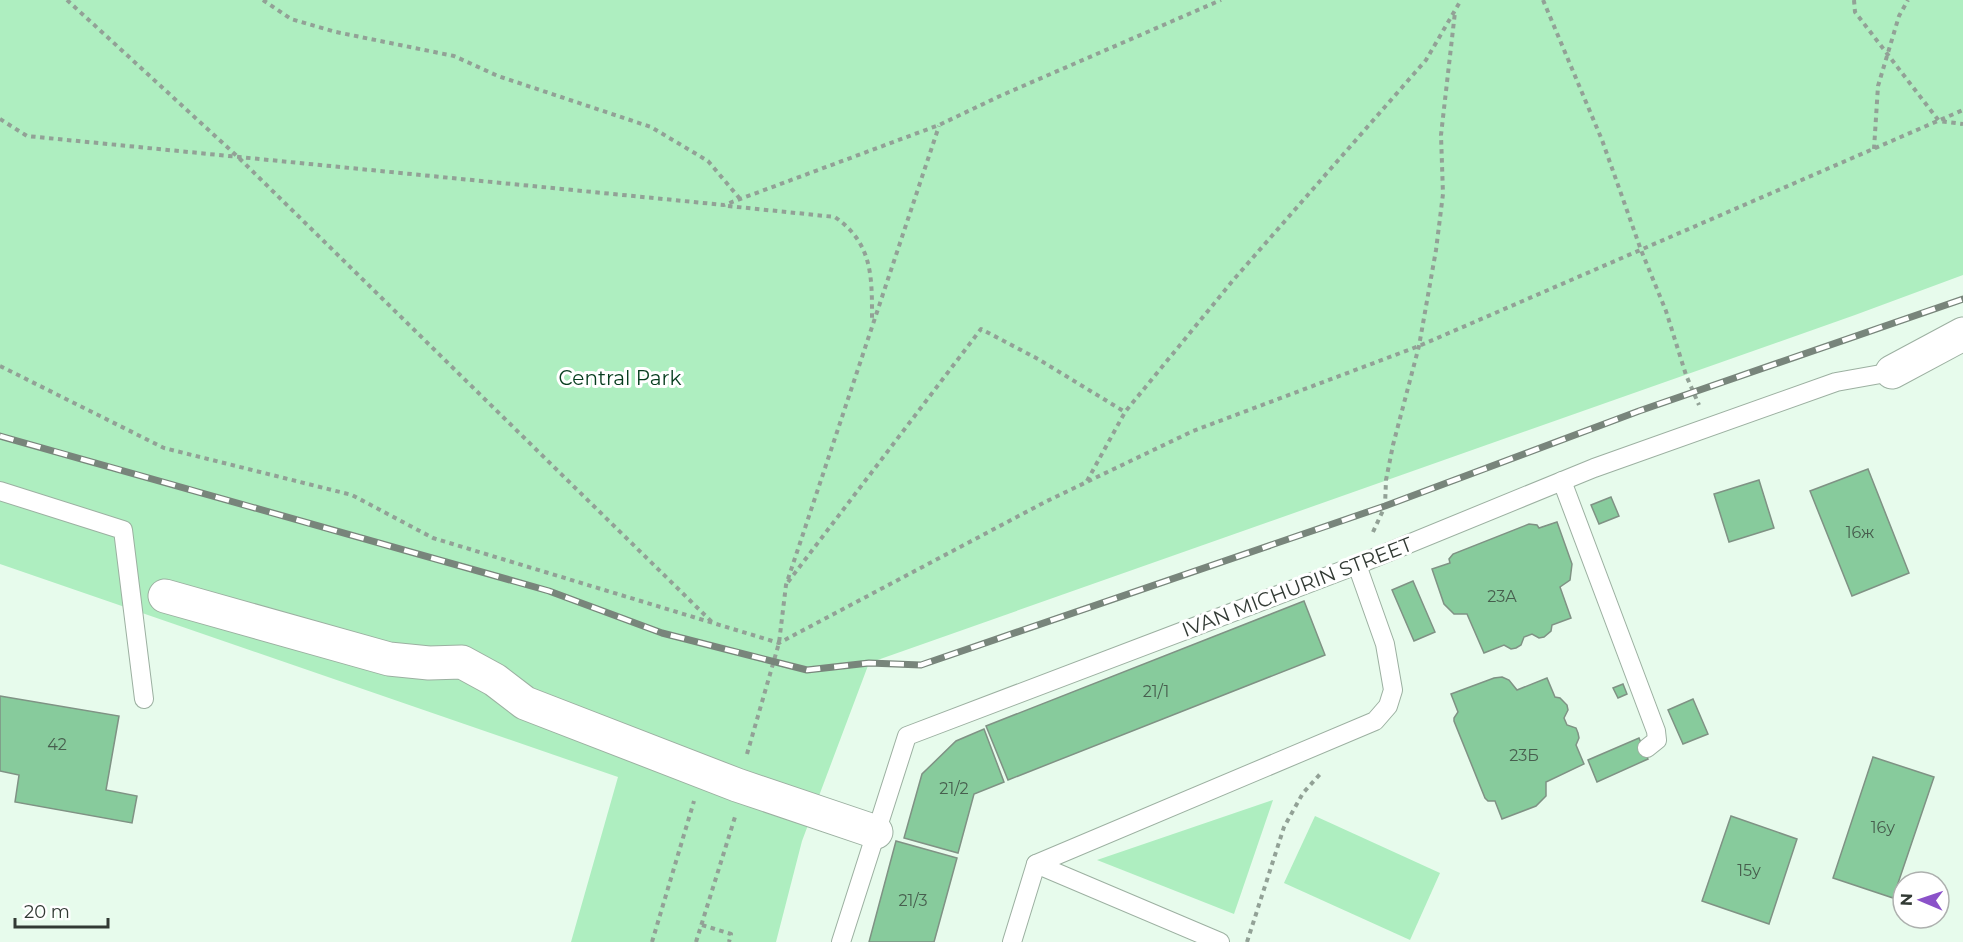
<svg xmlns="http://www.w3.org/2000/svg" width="1963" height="942" font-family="Montserrat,sans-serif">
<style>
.green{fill:#aeeec0}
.building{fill:#87cb9c;stroke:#7f9284;stroke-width:1.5}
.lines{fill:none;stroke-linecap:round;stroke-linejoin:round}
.lane-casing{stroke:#9cb0a1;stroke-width:20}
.street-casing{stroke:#9cb0a1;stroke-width:35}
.path{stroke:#92a196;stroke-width:4;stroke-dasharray:4.5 4.5;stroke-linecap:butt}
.lane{stroke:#fff;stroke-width:18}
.street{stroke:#fff;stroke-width:33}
.rail-casing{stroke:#78857b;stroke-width:7}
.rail{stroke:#fff;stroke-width:4.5;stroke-dasharray:14;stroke-linecap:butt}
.labels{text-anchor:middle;stroke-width:6;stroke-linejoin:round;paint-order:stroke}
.number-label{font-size:16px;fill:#475e4e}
.park-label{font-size:20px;fill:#063d1e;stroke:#fff}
.street-label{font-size:20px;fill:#323a34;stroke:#fff}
</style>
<rect width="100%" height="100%" fill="#e7fbec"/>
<g class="green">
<path d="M0,0H1963V275L1855,315L869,663L802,841L776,942H571L618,777L0,564Z"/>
<path d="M1273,800L1234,914L1097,860Z"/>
<path d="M1315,816L1440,873L1410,940L1284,883Z"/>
</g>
<g class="building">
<path d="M1868,469L1909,573L1852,596L1810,491Z"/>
<path d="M1759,480L1774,528L1729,542L1714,494Z"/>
<path d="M1611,497L1619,516L1599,524L1591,505Z"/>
<path d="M1557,522L1572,564L1570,580L1560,587L1571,618L1552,625L1551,631L1544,637L1539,638L1532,634L1524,637L1521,645L1516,648L1511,649L1504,645L1484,653L1467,614H1454L1444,604L1432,569L1450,563L1449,559L1453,554L1529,524L1537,525L1539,528Z"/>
<path d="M1413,581L1435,632L1414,641L1392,590Z"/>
<path d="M1304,601L1325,655L1008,780L986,726Z"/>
<path d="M1502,677L1509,680L1517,690L1547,678L1555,697L1560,698L1567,705L1568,710L1564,718L1567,725L1576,728L1578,733L1579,738L1576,745L1584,764L1546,782V796L1536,806L1502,819L1495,801H1488L1485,798L1454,721V718L1458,712L1451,694L1494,678Z"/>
<path d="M1623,684L1627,694L1618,698L1613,688Z"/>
<path d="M0,696L119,716L106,790L137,796L132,823L15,802L19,775L0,771Z"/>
<path d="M1693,699L1708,734L1683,744L1668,710Z"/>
<path d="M984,729L1004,782L974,794L958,853L904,838L922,774L956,741Z"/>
<path d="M1639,738L1648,759L1597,782L1588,760Z"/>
<path d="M1873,757L1934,777L1893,898L1833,878Z"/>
<path d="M1731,816L1797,839L1769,924L1702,901Z"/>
<path d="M896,841L957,858L934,942H869Z"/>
</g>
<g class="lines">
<g class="lane-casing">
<g id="lane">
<path d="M1562,481L1656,731L1657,740L1647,748"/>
<path d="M0,491L123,530L144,699"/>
<path d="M1036,864L1220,942"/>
<path d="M841,942L907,736L1357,565L1594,468L1836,382L1892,372"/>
<path d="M1012,942L1036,864L1375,721L1388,706L1393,690L1385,644L1357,565"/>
</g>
</g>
<g class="street-casing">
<g id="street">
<path d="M1892,372L1963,334"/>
<path d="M165,596L389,659L429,663L462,662L495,680L525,703L737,785L876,832"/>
</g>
</g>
<g class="path">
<path d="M67,0L238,157L714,624"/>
<path d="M263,0L291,19L336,32L454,56L498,76L651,127L708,161L741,200"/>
<path d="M1543,0L1602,140L1641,250L1666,311L1686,375L1699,405"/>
<path d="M1854,0L1855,12L1939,121L1963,124"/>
<path d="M0,119L27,136L724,205L939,125L1000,96L1221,0"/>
<path d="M1874,149L1878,86L1899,16L1908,0"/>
<path d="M728,206L835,217C873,244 872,277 872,320"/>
<path d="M0,366L164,448L352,495L433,538L779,643L1045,502L1193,431L1419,346L1963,110"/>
<path d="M1087,481L1125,412L1235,278L1426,60L1461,0"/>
<path d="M1373,532L1385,506L1386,480L1393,445L1419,346L1436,250L1443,194L1441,135L1455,12"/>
<path d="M788,582L981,329L1038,359L1125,412"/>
<path d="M747,754L779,643L786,585L939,126"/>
<path d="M702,925L731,934L729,942"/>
<path d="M652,942L694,801"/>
<path d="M696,942L735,817"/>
<path d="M1247,942L1284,827L1303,793L1322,772"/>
</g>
<use href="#lane" class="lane"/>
<use href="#street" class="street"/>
<g class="rail-casing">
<path id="rail" d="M0,436L549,591L662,633L807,670L869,663L921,665L1385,506L1639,411L1963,299"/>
</g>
<use href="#rail" class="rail"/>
</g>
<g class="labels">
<g class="number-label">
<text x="1860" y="538">16ж</text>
<text x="1502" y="602">23A</text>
<text x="1156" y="697">21/1</text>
<text x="57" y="750">42</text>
<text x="1524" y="761">23Б</text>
<text x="954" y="794">21/2</text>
<text x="1883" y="833">16у</text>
<text x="1749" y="876">15у</text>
<text x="913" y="906">21/3</text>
</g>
<g class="park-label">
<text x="620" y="385">Central Park</text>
</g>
<g class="street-label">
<text transform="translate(1297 587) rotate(-21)" y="7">IVAN MICHURIN STREET</text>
</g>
</g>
<g transform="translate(1921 900) rotate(272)"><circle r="28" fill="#ffffff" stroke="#adb0ae" stroke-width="1.5"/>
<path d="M0-4.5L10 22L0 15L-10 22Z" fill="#8b52c9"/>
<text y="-9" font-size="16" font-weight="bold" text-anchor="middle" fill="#323a34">N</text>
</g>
<path d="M15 918v9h93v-9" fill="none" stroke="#323a34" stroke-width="3"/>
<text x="24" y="918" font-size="18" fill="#323a34" stroke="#ffffff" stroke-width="4.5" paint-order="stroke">20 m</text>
</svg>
